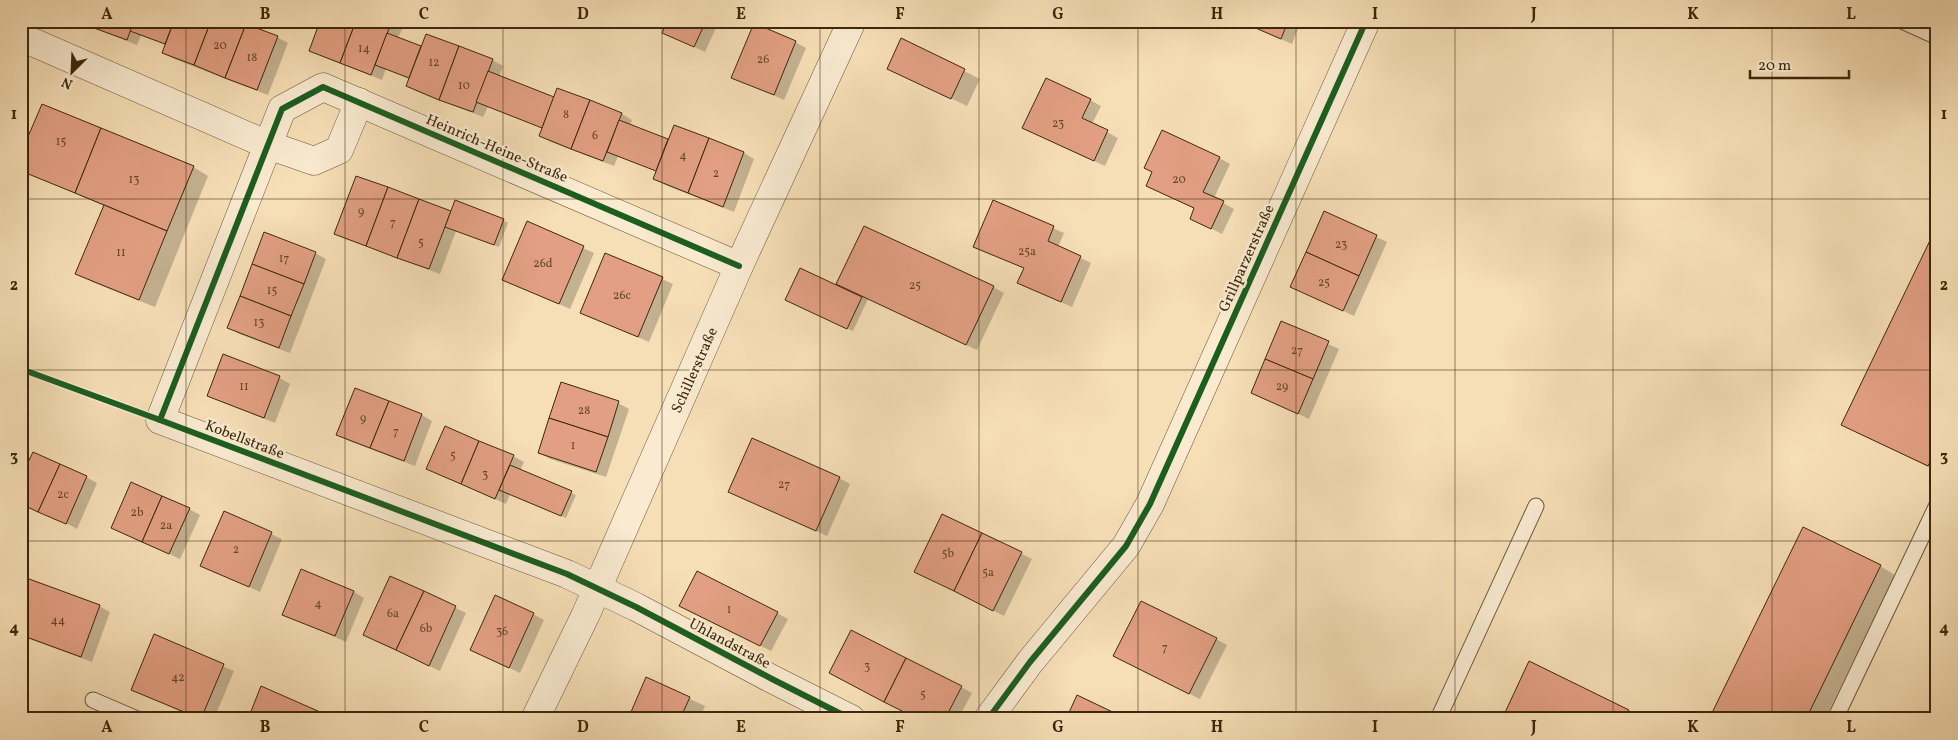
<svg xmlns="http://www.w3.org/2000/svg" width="1958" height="740" font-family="Vollkorn,serif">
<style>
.shadow{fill:#0003}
.building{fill:#e29f83;stroke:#3d280a}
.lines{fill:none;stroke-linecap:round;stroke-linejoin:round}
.service-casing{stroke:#6b5635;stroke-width:17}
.minor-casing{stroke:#6b5635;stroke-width:29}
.service{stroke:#f9ead0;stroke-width:15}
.minor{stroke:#f9ead0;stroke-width:28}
.cycleway-casing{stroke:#f9ead0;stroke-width:9}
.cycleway{stroke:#1b5e20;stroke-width:6}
.grid{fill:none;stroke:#3d280a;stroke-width:1;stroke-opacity:0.55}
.labels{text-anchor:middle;stroke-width:5;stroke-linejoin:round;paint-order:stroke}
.number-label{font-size:12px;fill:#664628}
.street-label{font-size:15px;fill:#3d280a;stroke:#f9ead0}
.neatline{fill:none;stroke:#3d280a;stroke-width:2}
.grid-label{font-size:16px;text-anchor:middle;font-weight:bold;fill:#3d280a}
</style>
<rect width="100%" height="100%" fill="#f6deb6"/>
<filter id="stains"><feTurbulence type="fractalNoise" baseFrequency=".004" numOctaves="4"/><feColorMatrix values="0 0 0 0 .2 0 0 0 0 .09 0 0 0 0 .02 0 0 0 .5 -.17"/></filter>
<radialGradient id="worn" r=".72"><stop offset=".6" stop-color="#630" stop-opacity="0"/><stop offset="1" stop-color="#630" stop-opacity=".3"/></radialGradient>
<g class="shadow">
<path d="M77,21H236L277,37L288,43L268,95L174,59L163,53L167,45L141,35L137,45Z"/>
<path d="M569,21H588L585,28Z"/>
<path d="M669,21H719L705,52L675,38Z"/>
<path d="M1239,21H1301L1292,44Z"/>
<path d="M391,23L402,29L398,38L422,48L492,60L503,66L499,77L554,98L558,89L622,114L632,120L630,126L669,141L675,126L744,153L754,159L734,212L665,185L655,179L657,171L618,156L614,166L551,142L540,136L543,128L488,107L483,117L418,92L407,86L410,79L386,69L382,80L321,56L311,50Z"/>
<path d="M902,40L980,79L967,106L888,68Z"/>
<path d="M795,42L806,48L784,100L733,77Z"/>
<path d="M1090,100L1101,106L1092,124L1118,138L1105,166L1035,134Z"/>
<path d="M1219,158L1230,164L1214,198L1234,209L1222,234L1202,224L1195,209L1147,185Z"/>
<path d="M193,167L208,176L155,307L92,282L77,273L104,206L21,170Z"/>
<path d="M994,202L1064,233L1058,247L1091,263L1072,307L1019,283L1025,269L975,246Z"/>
<path d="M450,212L503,220L508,223L499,247L456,231L440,274L346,239L336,233Z"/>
<path d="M1325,213L1387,242L1354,316L1292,287Z"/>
<path d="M527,223L594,253L570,309L503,279Z"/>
<path d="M1937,229V471L1858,433Z"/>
<path d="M315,253L326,259L290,353L239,334L229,327Z"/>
<path d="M606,254L673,284L649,342L581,312Z"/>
<path d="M843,287H993L1004,293L977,350L868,299L853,331L792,302L842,289Z"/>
<path d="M1282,323L1339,349L1309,419L1252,392Z"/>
<path d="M224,356L280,378L290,384L275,423L219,401L208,395Z"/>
<path d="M355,389L422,415L432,421L415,466L349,441L338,434Z"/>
<path d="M618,403L629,409L606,477L550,459L539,453Z"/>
<path d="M513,456L524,462L520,471L576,495L566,518L510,494L506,504L428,469Z"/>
<path d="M86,477L97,483L77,529L72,526L21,504V480Z"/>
<path d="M839,478L850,484L827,536L729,491Z"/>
<path d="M189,509L200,515L180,559L113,528Z"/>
<path d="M224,513L282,539L260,592L202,565Z"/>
<path d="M943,515L1032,559L1004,616L916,572Z"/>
<path d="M1880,566L1895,575L1825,719H1711Z"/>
<path d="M391,577L466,613L440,671L375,641Z"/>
<path d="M21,578L99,606L110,612L92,662L21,636Z"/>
<path d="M354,592L364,598L346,642L284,614Z"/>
<path d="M692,611L777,613L788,619L771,651Z"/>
<path d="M533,614L544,620L520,673L472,650Z"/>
<path d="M155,636L234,671L214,719H198L132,689Z"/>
<path d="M1216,639L1227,645L1200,699L1125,662Z"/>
<path d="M1530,663L1629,711L1642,719H1503Z"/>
<path d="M647,679L705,706L700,719H629Z"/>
<path d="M961,687L972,693L958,719H920Z"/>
</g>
<g class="building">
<path d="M96,21H134L127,40L94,28Z"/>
<path d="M134,21H174L165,44L130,31Z"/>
<path d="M174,21H211L194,65L162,53Z"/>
<path d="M211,21H239L246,24L225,78L194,65Z"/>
<path d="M320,21H356L340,63L309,51Z"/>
<path d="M356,21H392L371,75L340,63Z"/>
<path d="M667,21H706L694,47L662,33Z"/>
<path d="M1253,21H1288L1281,39L1251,26Z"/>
<path d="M754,23L796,41L774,95L731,78Z"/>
<path d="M246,24L278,36L257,90L225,78Z"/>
<path d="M387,33L421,46L409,78L375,65Z"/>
<path d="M426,34L459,46L439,100L406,86Z"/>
<path d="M901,38L965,69L951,99L887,69Z"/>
<path d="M459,46L493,59L473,112L439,100Z"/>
<path d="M488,71L554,97L542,128L476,102Z"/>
<path d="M1046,78L1091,99L1082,118L1108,130L1094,161L1022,128Z"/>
<path d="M557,88L590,100L571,149L539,136Z"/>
<path d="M590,100L622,113L603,161L571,149Z"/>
<path d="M42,104L101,128L75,193L21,171V153Z"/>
<path d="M619,120L668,139L656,171L607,152Z"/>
<path d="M674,125L709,138L688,193L653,179Z"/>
<path d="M101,128L194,166L167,231L75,193Z"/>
<path d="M1162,130L1220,157L1203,192L1224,201L1211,229L1190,219L1194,208L1146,186L1152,172L1144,168Z"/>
<path d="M709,138L744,152L723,207L688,193Z"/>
<path d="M356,176L388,187L366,246L334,234Z"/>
<path d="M388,187L419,199L397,258L366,246Z"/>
<path d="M419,199L451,211L429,269L397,258Z"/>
<path d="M455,200L504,219L494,245L445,227Z"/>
<path d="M993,200L1054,226L1048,241L1081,256L1061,302L1017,283L1024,268L973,247Z"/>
<path d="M104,205L167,231L139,300L75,274Z"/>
<path d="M1324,211L1377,235L1359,276L1306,252Z"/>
<path d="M527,221L584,246L559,304L502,280Z"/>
<path d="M864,226L994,286L966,345L836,284Z"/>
<path d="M1937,226V448L1928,466L1841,425Z"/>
<path d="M264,232L316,252L304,284L252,264Z"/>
<path d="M1306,252L1359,276L1343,311L1290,287Z"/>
<path d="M605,253L663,277L638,337L580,313Z"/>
<path d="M252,264L304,284L291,316L240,296Z"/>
<path d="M800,268L862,297L847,329L785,300Z"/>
<path d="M240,296L291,316L279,348L227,328Z"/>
<path d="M1281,321L1329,341L1313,379L1265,359Z"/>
<path d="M223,354L280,376L264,418L207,396Z"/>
<path d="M1265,359L1313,379L1298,414L1251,393Z"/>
<path d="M561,382L619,401L608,437L549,418Z"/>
<path d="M355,388L389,401L370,448L336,435Z"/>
<path d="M389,401L422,414L404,461L370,448Z"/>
<path d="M549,418L608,437L596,472L538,453Z"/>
<path d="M445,426L479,441L461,484L426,469Z"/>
<path d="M752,438L840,477L816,531L728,492Z"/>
<path d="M479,441L514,455L495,499L461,484Z"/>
<path d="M33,452L60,464L38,512L21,504V477Z"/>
<path d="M60,464L87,476L66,524L38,512Z"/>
<path d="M510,465L572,491L561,516L499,490Z"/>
<path d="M131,482L162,496L142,542L111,528Z"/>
<path d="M162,496L190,508L169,554L142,542Z"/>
<path d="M224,511L272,532L249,587L200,566Z"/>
<path d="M942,514L982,533L954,591L914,572Z"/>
<path d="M1803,527L1881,565L1806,719H1709Z"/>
<path d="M982,533L1022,552L993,611L954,591Z"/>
<path d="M301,569L354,591L335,636L282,615Z"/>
<path d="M697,571L778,612L760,646L679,606Z"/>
<path d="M21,576L100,605L81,657L21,635Z"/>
<path d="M390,576L424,591L396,650L363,635Z"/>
<path d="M424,591L456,606L429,666L396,650Z"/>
<path d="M495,595L534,613L509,668L470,650Z"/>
<path d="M1141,601L1217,638L1189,694L1113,656Z"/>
<path d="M851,630L906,658L884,702L829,673Z"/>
<path d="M154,634L224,664L201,719L131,690Z"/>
<path d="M906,658L962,686L945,719H918L884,702Z"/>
<path d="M1529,661L1629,710L1625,719H1502Z"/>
<path d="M646,677L690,697L680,719H628Z"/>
<path d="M261,686L336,719H248Z"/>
<path d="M1077,695L1121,716L1120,719H1066Z"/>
<path d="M21,708L45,718L44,719H21Z"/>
</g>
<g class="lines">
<g class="service-casing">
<g id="service">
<path d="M1902,21L1937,37"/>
<path d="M93,700L137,719"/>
<path d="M1438,719L1536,506"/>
<path d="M1835,719L1937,505"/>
</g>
</g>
<g class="minor-casing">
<g id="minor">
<path d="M21,37L268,145L314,161L339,150L359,102"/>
<path d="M739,266L323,87L282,109L160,420L567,574L636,607L772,679L851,719"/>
<path d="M535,719L586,614L739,266L852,21"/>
<path d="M988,719L1030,662L1126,546L1150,504L1366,21"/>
</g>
</g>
<use href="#service" class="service"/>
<use href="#minor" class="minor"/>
<g class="cycleway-casing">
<g id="cycleway">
<path d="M739,266L323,87L282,109L160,420L567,574L636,607L772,679L851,719"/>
<path d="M21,369L160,420"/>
<path d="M988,719L1030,662L1126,546L1150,504L1366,21"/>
</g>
</g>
<use href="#cycleway" class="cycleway"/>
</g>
<path class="grid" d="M186,21V719M345,21V719M503,21V719M662,21V719M820,21V719M979,21V719M1138,21V719M1296,21V719M1455,21V719M1613,21V719M1772,21V719M21,199H1937M21,370H1937M21,541H1937"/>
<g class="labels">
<g class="number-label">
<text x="220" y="49">20</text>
<text x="364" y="52">14</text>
<text x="252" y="61">18</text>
<text x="763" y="63">26</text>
<text x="434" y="66">12</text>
<text x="464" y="89">10</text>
<text x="566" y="118">8</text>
<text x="1058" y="127">23</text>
<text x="595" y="139">6</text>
<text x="61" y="145">15</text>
<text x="683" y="159">4</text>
<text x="716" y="177">2</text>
<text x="134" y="183">13</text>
<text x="1179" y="183">20</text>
<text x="361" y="215">9</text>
<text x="393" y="226">7</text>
<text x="421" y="246">5</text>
<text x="1341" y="248">23</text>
<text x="1027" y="255">25a</text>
<text x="121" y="256">11</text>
<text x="284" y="262">17</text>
<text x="543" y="267">26d</text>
<text x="1324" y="286">25</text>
<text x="915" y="289">25</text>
<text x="272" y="294">15</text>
<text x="622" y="299">26c</text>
<text x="259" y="326">13</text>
<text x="1297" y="354">27</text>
<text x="244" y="390">11</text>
<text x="1282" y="390">29</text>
<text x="584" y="414">28</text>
<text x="363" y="422">9</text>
<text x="396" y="435">7</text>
<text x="573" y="449">1</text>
<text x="453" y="459">5</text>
<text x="485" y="478">3</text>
<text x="784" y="488">27</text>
<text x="63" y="498">2c</text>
<text x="137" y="516">2b</text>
<text x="166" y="529">2a</text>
<text x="236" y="553">2</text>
<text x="948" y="557">5b</text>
<text x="988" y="576">5a</text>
<text x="318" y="607">4</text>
<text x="729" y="613">1</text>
<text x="393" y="617">6a</text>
<text x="58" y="624">44</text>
<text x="426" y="632">6b</text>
<text x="502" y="635">36</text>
<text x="1165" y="651">7</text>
<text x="867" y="670">3</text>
<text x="178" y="681">42</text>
<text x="923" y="698">5</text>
</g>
<g class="street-label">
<text transform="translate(497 148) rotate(23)" y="5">Heinrich-Heine-Straße</text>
<text transform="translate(1246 258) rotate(-66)" y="5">Grillparzerstraße</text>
<text transform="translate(694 370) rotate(-66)" y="5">Schillerstraße</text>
<text transform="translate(245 439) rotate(21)" y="5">Kobellstraße</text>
<text transform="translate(730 643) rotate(28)" y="5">Uhlandstraße</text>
</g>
</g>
<rect width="1958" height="740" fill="none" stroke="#f6deb6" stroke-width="55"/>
<g transform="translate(72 72) rotate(204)" stroke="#f9ead0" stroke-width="4" paint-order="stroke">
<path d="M0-4L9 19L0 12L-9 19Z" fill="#3d280a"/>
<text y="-8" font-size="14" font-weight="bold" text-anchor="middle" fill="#3d280a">N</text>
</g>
<path d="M1750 70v8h99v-8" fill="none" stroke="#3d280a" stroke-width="2.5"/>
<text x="1758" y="70" font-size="15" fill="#3d280a" stroke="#f9ead0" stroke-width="4" paint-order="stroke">20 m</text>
<rect x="28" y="28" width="1902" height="684" class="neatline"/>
<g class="grid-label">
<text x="107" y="19">A</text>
<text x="265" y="19">B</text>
<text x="424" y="19">C</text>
<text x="583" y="19">D</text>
<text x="741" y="19">E</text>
<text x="900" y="19">F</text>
<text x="1058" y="19">G</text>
<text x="1217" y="19">H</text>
<text x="1375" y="19">I</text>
<text x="1534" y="19">J</text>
<text x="1693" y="19">K</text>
<text x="1851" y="19">L</text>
<text x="14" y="119">1</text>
<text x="1944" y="119">1</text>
<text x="14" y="290">2</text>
<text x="1944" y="290">2</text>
<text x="14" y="461">3</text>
<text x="1944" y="461">3</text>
<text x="14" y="633">4</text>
<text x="1944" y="633">4</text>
<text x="107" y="732">A</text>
<text x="265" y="732">B</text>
<text x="424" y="732">C</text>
<text x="583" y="732">D</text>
<text x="741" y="732">E</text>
<text x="900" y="732">F</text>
<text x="1058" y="732">G</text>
<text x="1217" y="732">H</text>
<text x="1375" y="732">I</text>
<text x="1534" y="732">J</text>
<text x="1693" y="732">K</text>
<text x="1851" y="732">L</text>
</g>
<rect width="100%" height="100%" filter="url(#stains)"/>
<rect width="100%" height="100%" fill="url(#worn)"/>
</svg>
